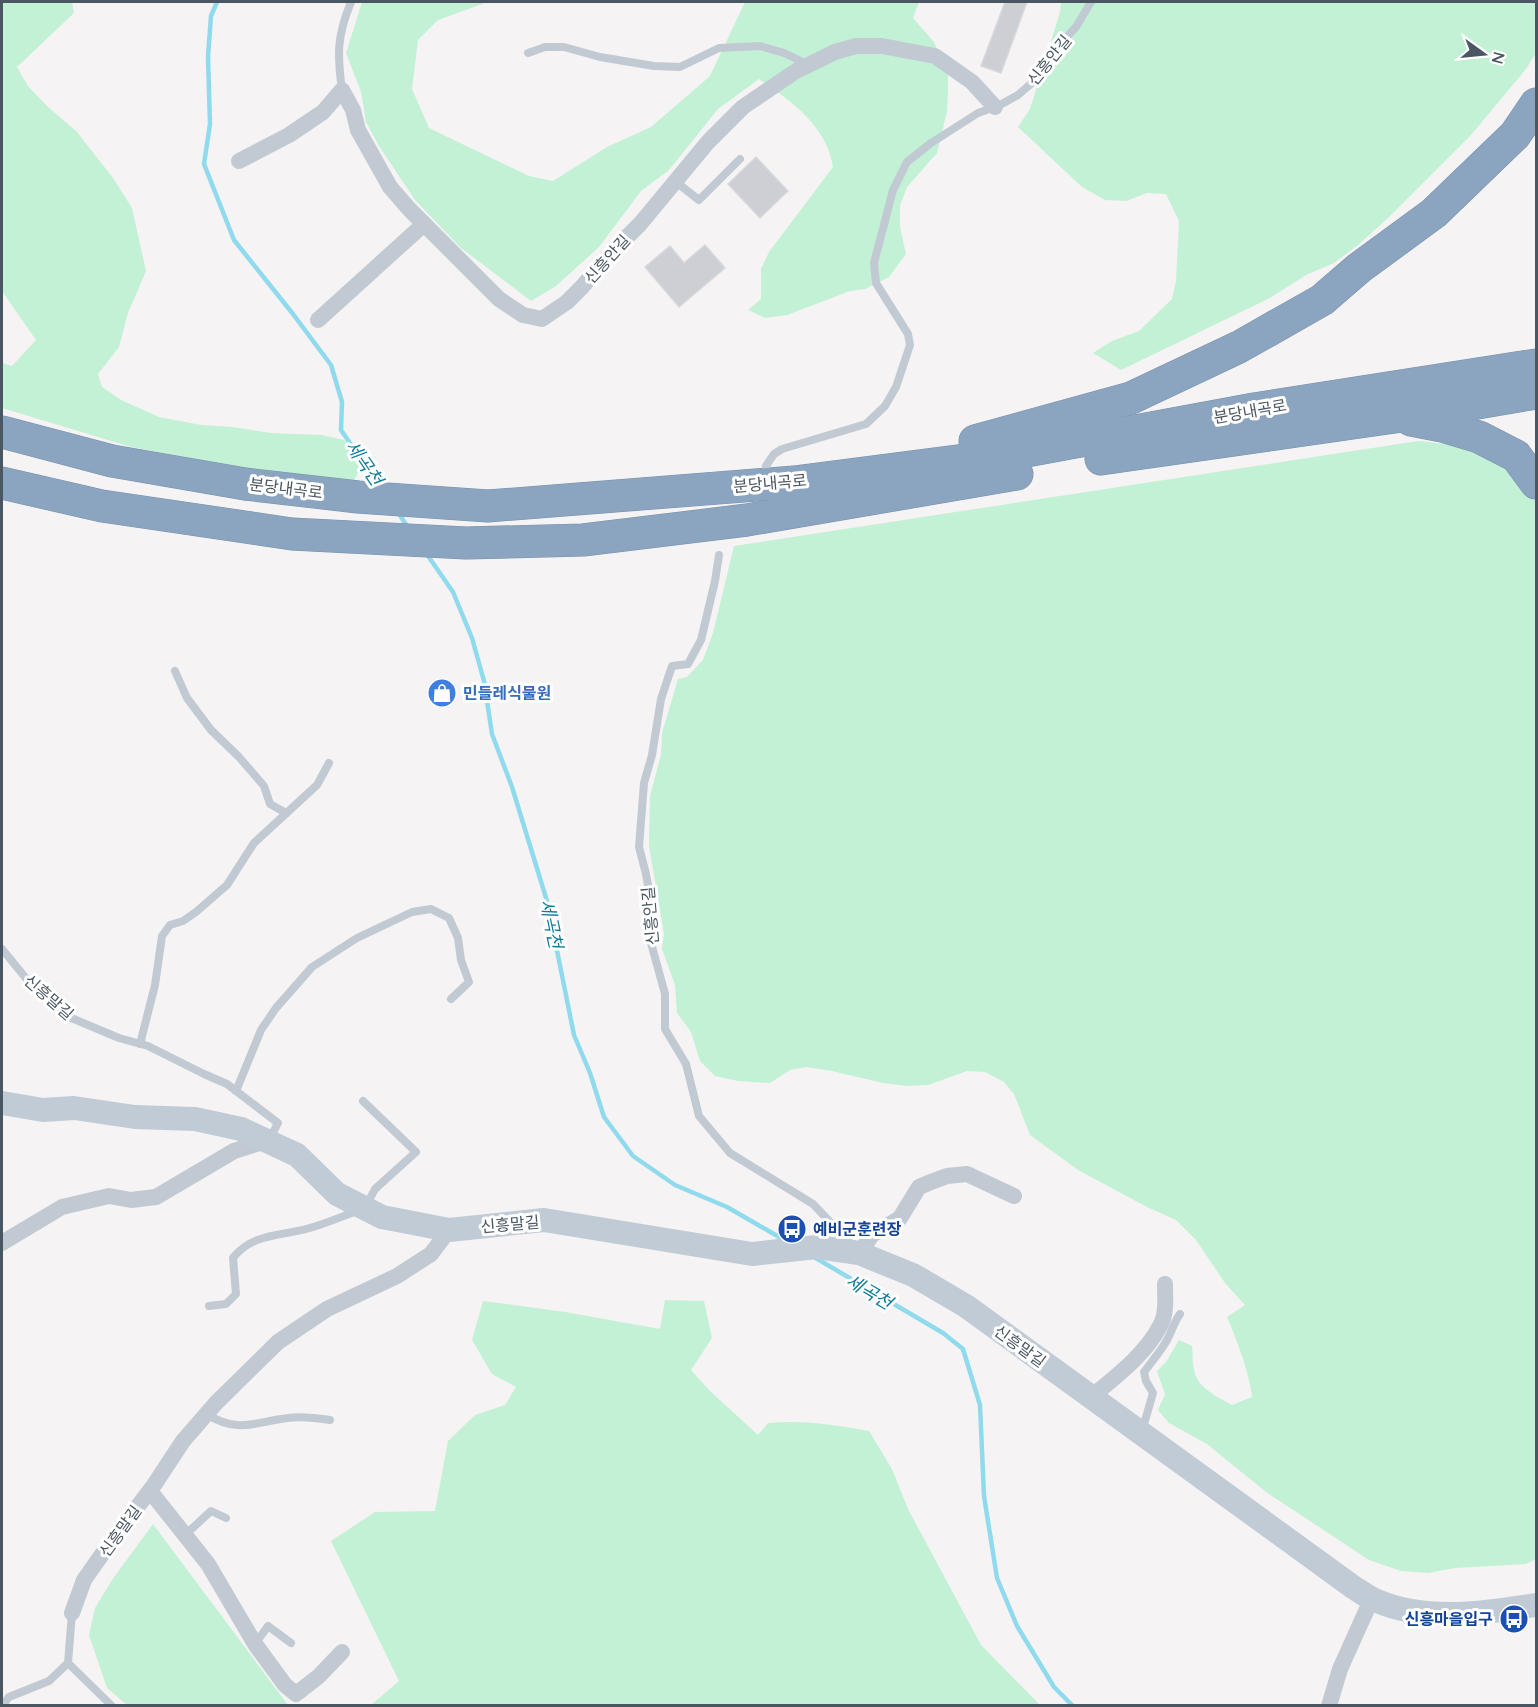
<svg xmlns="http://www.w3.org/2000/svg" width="1538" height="1707" font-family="Quicksand,'Noto Sans KR',sans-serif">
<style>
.green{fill:#c3f1d5}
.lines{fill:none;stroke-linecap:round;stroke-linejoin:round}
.stream{stroke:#90daee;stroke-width:4.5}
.building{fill:#cdcfd5;stroke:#d7d9de;stroke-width:1.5}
.highway-casing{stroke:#7690ad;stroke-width:33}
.lane{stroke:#c1cad2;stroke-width:8}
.street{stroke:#c1cad2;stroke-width:16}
.secondary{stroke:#c1cbd6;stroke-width:24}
.highway{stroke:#8ba5c1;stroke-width:32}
.labels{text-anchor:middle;stroke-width:6;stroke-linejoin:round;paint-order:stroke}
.street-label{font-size:16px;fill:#4a5661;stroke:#fff}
.shop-label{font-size:16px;font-weight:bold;fill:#366cbe;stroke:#fff;text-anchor:start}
.transit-label{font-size:16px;font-weight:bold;fill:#164399;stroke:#fff;text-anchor:start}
.water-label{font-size:18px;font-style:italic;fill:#0c7c9b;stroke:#fff}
</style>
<rect width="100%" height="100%" fill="#f5f3f3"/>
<g class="green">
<path d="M2,2H72L74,13L17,67L28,86L47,106L77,132L113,178L132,208L146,271L128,313L119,347L98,374L102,387L121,400L159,417L201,425L232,427L271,433L322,435L344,440L358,452L363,462L353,483L255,470L131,447L2,408V363L12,366L36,340L2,291Z"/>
<path d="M362,2H488L438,20L418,40L412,89L429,128L529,176L553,181L607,147L651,127L710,76L745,2H919L913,18L934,42L948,76V91L947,111L937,153L907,187L900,205V227L906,254L889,277L865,289L850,291L787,315L765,318L748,310L761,299V269L769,252L833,167C827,126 791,101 759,79L718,109L669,170L641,191L599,247L556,286L531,301L461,248L415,200L379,146L366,122L361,92L346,53Z"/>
<path d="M1061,2H1536V53L1526,69L1471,135L1388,218L1358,245L1334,263L1306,275L1270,298L1121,370L1093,353L1112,341L1139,331L1172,299L1176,281L1179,221L1166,194L1147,193L1126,201L1105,200L1082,187L1018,127L1030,109L1060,12Z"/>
<path d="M1418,441C1449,444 1487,448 1511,470C1520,478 1528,489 1536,498V1559L1526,1564L1455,1568L1428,1573L1401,1571L1369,1560L1266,1492L1207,1444L1169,1423L1158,1410L1165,1394L1157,1371L1166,1362L1179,1340L1192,1346C1193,1354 1192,1362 1194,1370C1197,1388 1218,1397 1232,1405L1252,1397C1249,1371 1237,1341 1227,1317L1245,1305L1225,1283L1196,1240L1176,1220L1147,1207L1078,1170L1030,1135L1014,1094L1004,1082L985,1072L967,1071L928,1085L907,1086L883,1083L832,1071L806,1067L790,1070L770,1083L738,1081L715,1076L700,1061L691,1032L677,1013L675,985L662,949L664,934L649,846L650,796L661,755L662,733L678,679L687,677L703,660L713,633L734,546Z"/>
<path d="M665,1300L704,1301L712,1338L691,1370L710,1391L758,1435L768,1423C803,1420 835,1425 869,1431L892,1469L908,1509L981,1645L1040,1705H371L399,1681L331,1541L375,1512L435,1511L448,1441L475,1415L505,1405L516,1387L492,1374L472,1340L483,1301L565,1312L660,1329Z"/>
<path d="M153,1524L288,1705H127L107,1688L89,1635L95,1608L112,1580Z"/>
</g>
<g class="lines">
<g class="stream">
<path d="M217,2L211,16L208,57L210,124L204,164L234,240L293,314L331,365L342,402L341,430L380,487"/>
<path d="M397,511L409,529"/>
<path d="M426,553L453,592L472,638L484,681L492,734L512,787L547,901L574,1035L590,1073L604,1117L633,1156L675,1185L727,1207L786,1241"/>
<path d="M814,1257L943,1333L963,1349L980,1405L984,1496L997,1578L1017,1626L1054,1687L1073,1706"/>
</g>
</g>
<g class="building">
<path d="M1005,2H1027L1001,73L981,66Z"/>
<path d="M756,157L788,191L760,218L728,184Z"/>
<path d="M705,245L725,268L679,307L645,267L670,246L684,263Z"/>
</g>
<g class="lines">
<g class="highway-casing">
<g id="highway">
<path d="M1411,420L1442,426L1479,437L1516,456L1536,483"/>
<path d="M2,432L112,461L245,484L358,497L488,506L794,482L1011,454L1254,409L1536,365"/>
<path d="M975,441L1131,398L1239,347L1322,300L1359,268L1434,213L1515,135L1536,104"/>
<path d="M1101,459L1395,417L1536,393"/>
<path d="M2,483L102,506L292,534L466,543L583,540L747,520L1017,474"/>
</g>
</g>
<g class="lane">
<path d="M528,53L545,47H564L600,57L654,66L680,67L719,48L760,46L784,53L809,65"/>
<path d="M342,90C337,54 337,36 351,2"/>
<path d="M676,182L699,200L740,159"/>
<path d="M766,466L774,454L782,449L866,424L885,406L896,387L910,345L908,334L876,283L874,263L893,190L907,162L931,143L978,113L1000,105L1018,95L1033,82L1063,41L1076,27L1091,2"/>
<path d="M719,555L715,581L701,640L688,664L672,666L661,699L652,755L644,783L639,847L646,874L652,908L651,943L665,994V1029L686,1064L699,1116L730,1153L813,1204L852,1245"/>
<path d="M175,671L187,698L211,730L239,757L264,786L270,804L286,813"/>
<path d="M2,949L29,982L69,1017L119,1038L148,1046L204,1074L227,1084L278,1123L269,1140"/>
<path d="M140,1044L155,985L162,936L170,925L183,921L196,912L227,885L254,843L317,785L329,763"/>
<path d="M236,1091L261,1030L276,1008L312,967L357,938L412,912L431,909L449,918L458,938L461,960L469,982L451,999"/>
<path d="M209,1306L226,1304L236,1294L233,1258C251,1234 279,1236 306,1229C326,1224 345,1215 365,1208L375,1189L416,1152L363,1101"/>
<path d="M206,1414C239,1434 254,1422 288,1418C302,1416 316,1418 330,1420"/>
<path d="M1142,1431L1153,1393L1146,1381L1144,1372C1152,1361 1161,1351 1167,1340C1172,1331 1174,1322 1180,1314"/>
<path d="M185,1535L211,1511L226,1518"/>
<path d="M255,1644L268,1626L291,1643"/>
<path d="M68,1663L112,1706"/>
<path d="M2,1706L9,1697L49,1681L68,1663L72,1613"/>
</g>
<g class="street">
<path d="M239,161L289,135L323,112L342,90L353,110L358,130L390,187L410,210L499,299L523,315L542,319L567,302L582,287L613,251L640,224L708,142L743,107L796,71L835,52L856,46H882L935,56L972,82L995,107"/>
<path d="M318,320L424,224"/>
<path d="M2,1243L62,1207L109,1196L131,1200L156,1197L234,1151L269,1140"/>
<path d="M859,1253L872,1235L900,1218L919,1187L931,1182L947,1176L967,1174L1014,1196"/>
<path d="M1090,1398C1115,1377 1145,1355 1160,1326C1167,1314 1165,1297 1165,1284"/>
<path d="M150,1491L208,1564L255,1644L285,1685L296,1694L319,1676L342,1652"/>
<path d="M72,1613L84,1580L110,1543L154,1485L183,1441L216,1403L278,1342L327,1309L397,1276L431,1254L449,1230"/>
<path d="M1329,1706L1340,1669L1372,1598"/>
</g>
<path class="secondary" d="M2,1103L43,1110L74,1108L135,1117L195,1119L241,1129L297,1155L337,1194L382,1217L449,1230L544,1220L752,1254L817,1247L859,1253L913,1275L966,1306L1353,1587C1361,1592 1369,1598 1377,1601C1426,1622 1486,1613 1536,1605"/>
<use href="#highway" class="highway"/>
</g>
<defs>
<g id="shop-disc" transform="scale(1.5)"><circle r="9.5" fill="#3f7fe0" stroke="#fff"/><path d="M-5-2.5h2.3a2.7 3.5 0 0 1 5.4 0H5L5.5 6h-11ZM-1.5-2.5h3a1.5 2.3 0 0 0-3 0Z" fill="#fff"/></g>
<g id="bus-disc" transform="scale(1.5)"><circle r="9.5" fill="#1a4fb4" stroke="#fff"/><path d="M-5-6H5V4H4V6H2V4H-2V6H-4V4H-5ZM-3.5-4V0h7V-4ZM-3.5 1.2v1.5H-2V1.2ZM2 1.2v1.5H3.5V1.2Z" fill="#fff"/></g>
</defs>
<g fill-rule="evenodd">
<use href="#shop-disc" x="442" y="693"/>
<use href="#bus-disc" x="792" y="1229"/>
<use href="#bus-disc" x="1514" y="1619"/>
</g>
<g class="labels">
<g class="street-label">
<text transform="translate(1049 60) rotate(-51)" y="6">신흥안길</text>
<text transform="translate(607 259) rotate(-48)" y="6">신흥안길</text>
<text transform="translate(1250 411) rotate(-10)" y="6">분당내곡로</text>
<text transform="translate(770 483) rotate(-5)" y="6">분당내곡로</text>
<text transform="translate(286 488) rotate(7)" y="6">분당내곡로</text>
<text transform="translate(650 916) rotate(-95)" y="6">신흥안길</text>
<text transform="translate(49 997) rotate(41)" y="6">신흥말길</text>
<text transform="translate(510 1224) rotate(-5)" y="6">신흥말길</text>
<text transform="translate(1020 1346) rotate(36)" y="6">신흥말길</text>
<text transform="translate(120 1531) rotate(-54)" y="6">신흥말길</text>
</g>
<g class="shop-label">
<text x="463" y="699">민들레식물원</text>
</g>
<g class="transit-label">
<text x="813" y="1235">예비군훈련장</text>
<text x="1493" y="1625" text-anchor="end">신흥마을입구</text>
</g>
<g class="water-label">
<text transform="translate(364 463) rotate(55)" y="6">세곡천</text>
<text transform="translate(551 924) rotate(78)" y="6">세곡천</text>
<text transform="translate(869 1292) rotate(31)" y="6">세곡천</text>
</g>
</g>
<rect width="1538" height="1707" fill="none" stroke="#4a5661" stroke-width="6"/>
<g transform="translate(1484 54) rotate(105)" stroke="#ffffff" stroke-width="4.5" paint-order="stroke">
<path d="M0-4.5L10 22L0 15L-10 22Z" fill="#4a5661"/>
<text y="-9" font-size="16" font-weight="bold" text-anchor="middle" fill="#4a5661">N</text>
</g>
</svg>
